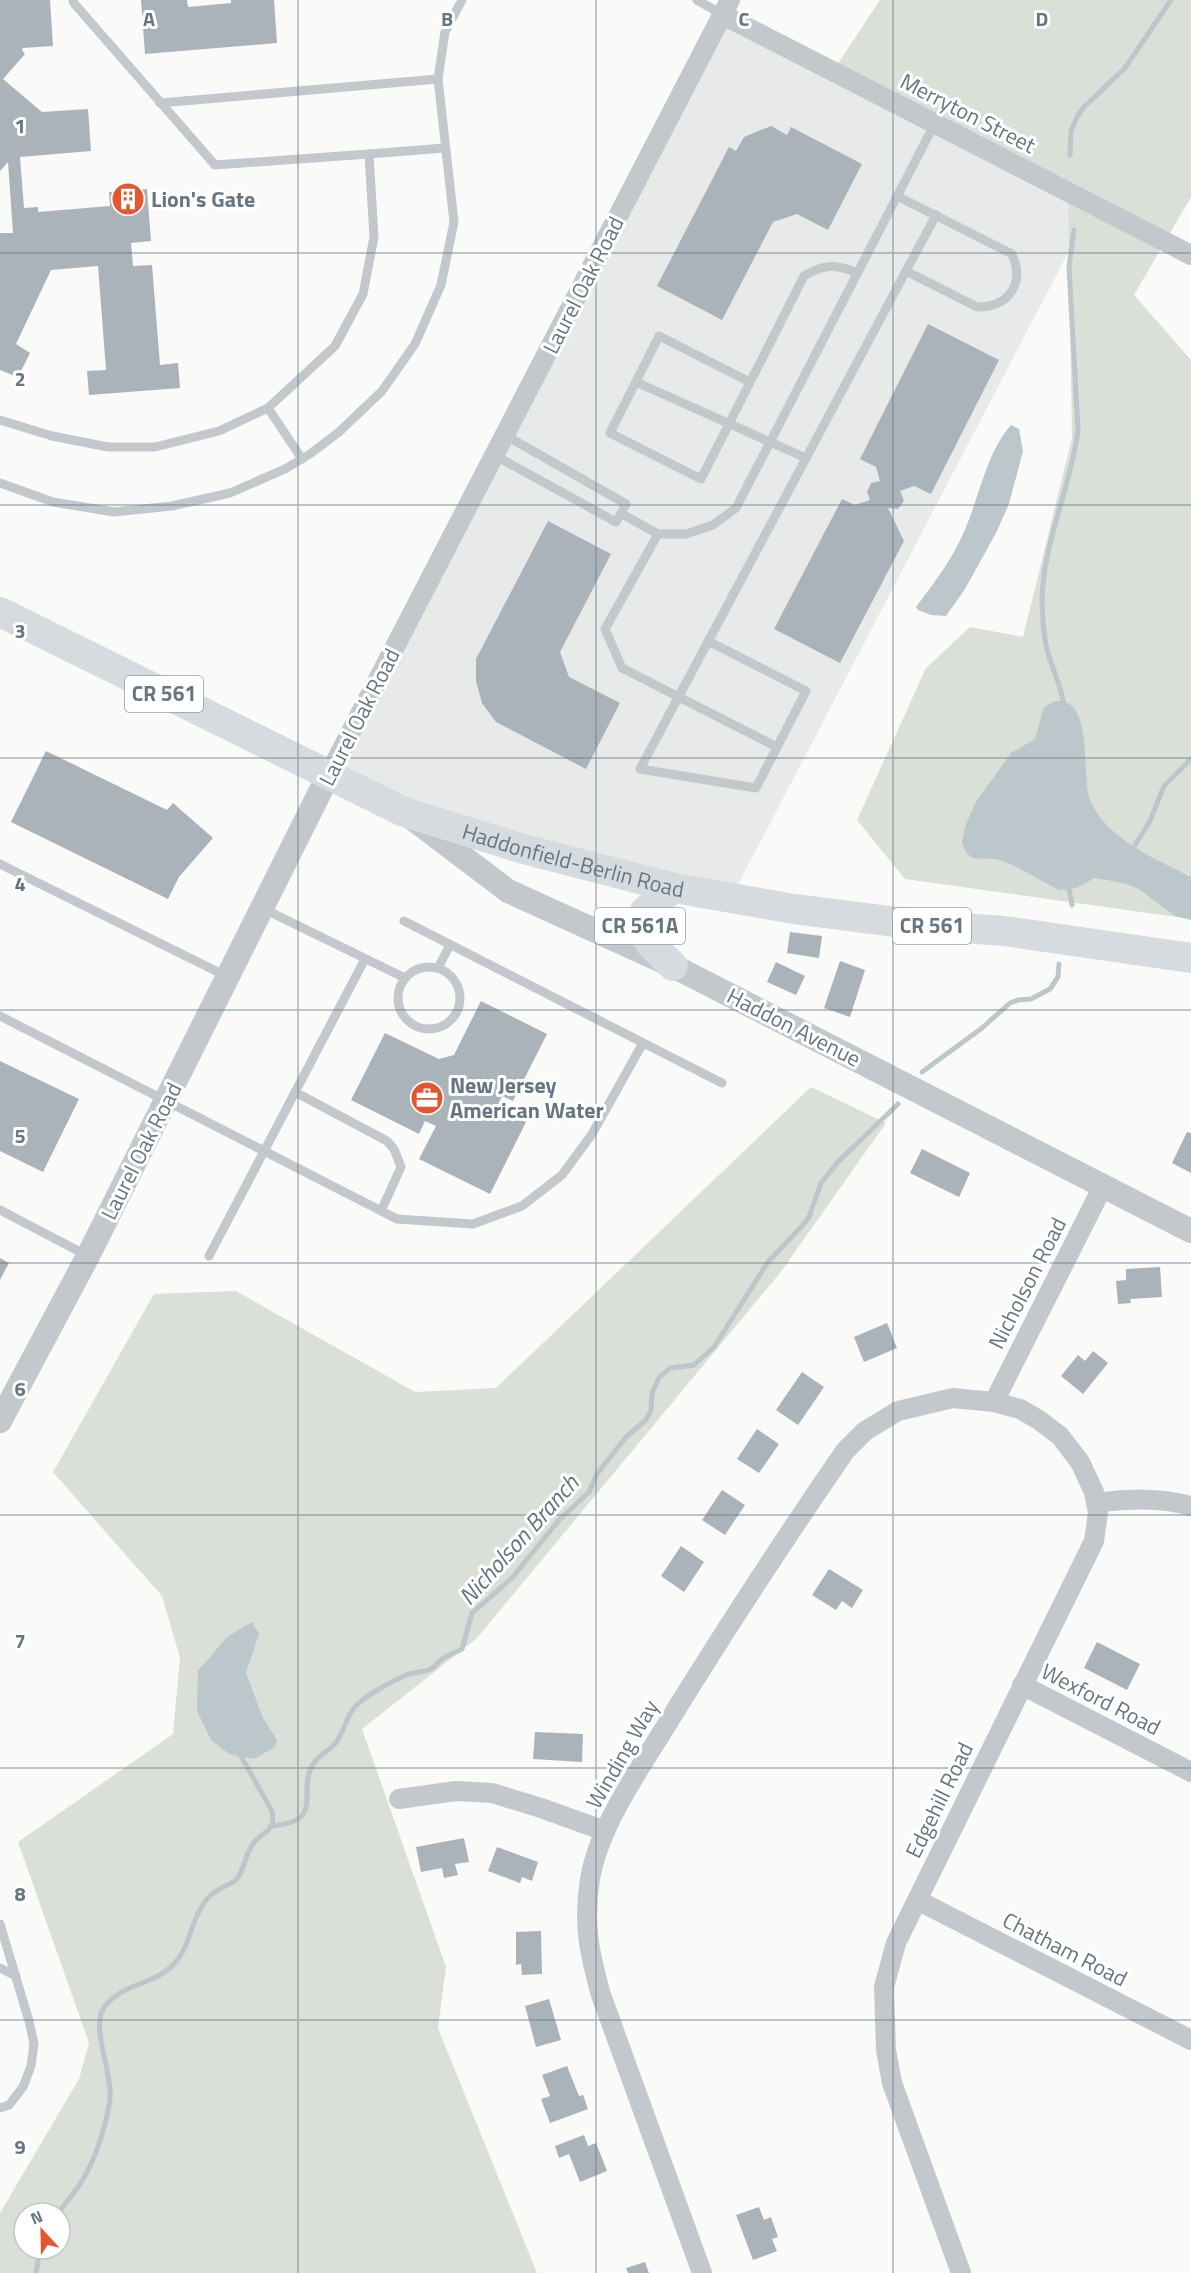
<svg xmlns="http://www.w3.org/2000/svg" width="1191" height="2273" font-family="'Titillium Web',sans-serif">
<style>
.built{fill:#e8e9e9}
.green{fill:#dadfd7;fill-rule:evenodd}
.water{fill:#bbc7cb}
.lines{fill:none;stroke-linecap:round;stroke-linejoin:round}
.stream{stroke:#bbc7cb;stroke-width:5}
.building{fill:#aab3b9}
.service{stroke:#c3c8cc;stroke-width:9}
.minor{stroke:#c3c8cc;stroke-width:20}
.tertiary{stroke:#c3c8cc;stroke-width:24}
.primary{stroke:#d6dbdf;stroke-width:30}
.grid{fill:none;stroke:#657683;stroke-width:1.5;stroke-opacity:0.55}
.labels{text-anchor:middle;stroke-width:6;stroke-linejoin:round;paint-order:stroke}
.shield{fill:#fff;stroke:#939fa8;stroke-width:1.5}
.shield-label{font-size:21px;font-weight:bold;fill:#657683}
.street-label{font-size:22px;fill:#657683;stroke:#fff}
.poi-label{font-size:22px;font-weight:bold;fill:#657683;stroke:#fff;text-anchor:start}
.water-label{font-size:24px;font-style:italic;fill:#60757c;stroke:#fff}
.grid-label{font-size:20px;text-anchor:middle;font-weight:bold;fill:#657683;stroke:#fff;stroke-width:6;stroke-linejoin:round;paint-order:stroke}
</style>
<rect width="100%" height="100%" fill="#fafaf8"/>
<path class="built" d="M723,15L1093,205L731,898L328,776Z"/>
<g class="green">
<path d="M880,0H1191V197L1134,295L1191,360V919L905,879L857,820L926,668L970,627L1023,637L1072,438L1068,189L837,65Z"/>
<path d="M811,1087L886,1123L780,1273L476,1639L362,1729L446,1967L438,2028L537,2273H0V2213L79,2079L89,2043L18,1842L173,1734L180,1658L162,1596L53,1472L154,1294L236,1291L415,1392L496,1388ZM24,2213H60V2249H24Z"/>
</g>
<g class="water">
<path d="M1011,425L1019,429L1023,451L1009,504L996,533L965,589L946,616L931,615L918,610L916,607C935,582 954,557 966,527C980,494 987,452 1011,425Z"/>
<path d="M1055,701C1059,701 1064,701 1068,703C1091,715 1082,778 1090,800C1105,838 1157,860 1191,877V920L1175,916L1139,889L1124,883L1095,878L1076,888L1059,890L1013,865L996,859L972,858L965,851L962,841L966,824L976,802L1011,753L1035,739L1044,707Z"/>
<path d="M252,1622L259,1634L246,1673L263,1718L277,1740L275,1747L254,1759L229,1754L211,1740L197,1711L198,1671L227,1637Z"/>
</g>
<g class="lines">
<g class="stream">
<path d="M1070,155L1071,131L1077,117L1083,108L1125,68L1171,0"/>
<path d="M1064,706C1062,687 1053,671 1048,653C1043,637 1043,619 1042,603C1042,544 1071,488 1078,430L1069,267L1074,230"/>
<path d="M1130,853L1150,821L1164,786L1191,759"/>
<path d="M1068,883L1072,905"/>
<path d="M922,1072L982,1028L1010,1003L1018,1000L1031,999L1050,989L1058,977L1059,964"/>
<path d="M271,1826C328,1822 295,1790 314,1763C320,1754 331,1750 337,1741C344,1731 346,1718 354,1708C364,1696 394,1680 409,1674C416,1672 425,1672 431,1669C436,1666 438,1662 442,1659C448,1654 456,1653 462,1649L472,1613L512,1578L559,1520L589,1492L597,1474L626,1437L646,1420L651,1410L652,1393L659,1378L670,1368L694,1365L714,1347L768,1262L803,1225L809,1217L821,1183L838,1162L898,1104"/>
<path d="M58,2213C68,2200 80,2187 87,2172C98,2151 107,2122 110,2099C113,2071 89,2026 105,2006C123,1983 154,1985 173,1965C189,1949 190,1926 201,1908C205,1900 212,1893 220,1889C225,1885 232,1884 236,1880C244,1871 245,1857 251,1847C258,1832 277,1834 272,1811L238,1751"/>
<path d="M36,2273L40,2249"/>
</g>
</g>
<g class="building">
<path d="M0,0H50L53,46L23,48L22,50L25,54L3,79L42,112L88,109L91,151L20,157L24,208L38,207V212L110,206L109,192L147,189L151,241L131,243L133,266L152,265L160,365L178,363L180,388L89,395L87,371L106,370L98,266L51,270L16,344L30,353L18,377L0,370V233H13L8,162L0,171Z"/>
<path d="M141,0H187L188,7L231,3V0H274L277,43L145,54Z"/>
<path d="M771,126L787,135L791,127L862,164L828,230L797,214L773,222L722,320L657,286L729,147L736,151L744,137Z"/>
<path d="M928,324L999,360L931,494L914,486L900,491L904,501L898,509L888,508L904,541L840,663L774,629L842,499L855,505L870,500L867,492L871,483L880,481L876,467L860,459Z"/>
<path d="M548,521L611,554L560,652L569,677L620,703L586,769L496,722L482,703L476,681V659Z"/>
<path d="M46,751L167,810L173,803L213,838L179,877L168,899L11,822Z"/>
<path d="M790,932L822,936L819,958L787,953Z"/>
<path d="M840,961L865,970L850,1017L824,1008Z"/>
<path d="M776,962L805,976L796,995L767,982Z"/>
<path d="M481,1001L547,1034L513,1101L502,1096L497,1107L526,1122L490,1194L419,1159L436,1126L425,1121L419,1134L351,1100L385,1033L439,1059L454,1055Z"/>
<path d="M0,1061L79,1099L43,1172L0,1151Z"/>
<path d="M1187,1132L1191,1133V1173L1172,1163Z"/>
<path d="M922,1149L970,1173L959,1197L910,1173Z"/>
<path d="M0,1258L9,1263L0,1280Z"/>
<path d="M1160,1267L1162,1297L1130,1299L1131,1303L1118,1304L1116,1281L1126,1280V1269Z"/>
<path d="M887,1323L897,1348L864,1362L854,1337Z"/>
<path d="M1093,1351L1108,1363L1083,1394L1061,1376L1078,1355L1085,1361Z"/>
<path d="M802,1372L824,1387L798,1425L776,1410Z"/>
<path d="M757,1429L779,1444L759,1473L737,1459Z"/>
<path d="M722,1490L745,1505L725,1535L702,1520Z"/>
<path d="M681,1546L704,1562L684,1592L661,1576Z"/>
<path d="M829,1569L863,1590L852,1608L842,1601L836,1610L812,1595Z"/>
<path d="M1097,1642L1140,1664L1127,1690L1084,1668Z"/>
<path d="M535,1732L583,1734L582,1762L533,1759Z"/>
<path d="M464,1838L469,1862L455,1864L458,1875L444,1878L442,1868L421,1872L416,1847Z"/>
<path d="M497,1847L538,1862L532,1881L522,1877L520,1883L488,1871Z"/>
<path d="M541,1931L542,1974L522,1975L521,1964L516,1965V1932Z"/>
<path d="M549,1999L561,2040L536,2047L525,2006Z"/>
<path d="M567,2066L579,2096L583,2095L588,2109L550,2123L541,2099L550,2096L542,2075Z"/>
<path d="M584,2135L588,2146L596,2143L607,2171L580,2182L569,2154L559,2158L555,2146Z"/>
<path d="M759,2207L764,2220L771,2217L778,2237L772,2239L777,2251L753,2260L736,2215Z"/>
<path d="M645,2262L649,2273H628L626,2268Z"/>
</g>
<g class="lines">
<g class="service">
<path d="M697,0L723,15"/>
<path d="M160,103L438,79"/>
<path d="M369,154L444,148"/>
<path d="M897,196L1012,254C1025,284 1009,307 977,307L906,271"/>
<path d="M636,382L806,458"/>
<path d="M750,382L659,336L610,433L701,479C736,411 770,343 804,276C823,264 837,264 857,273"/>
<path d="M268,408L302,459"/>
<path d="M0,420L52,436L108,447H155L219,431L268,408L335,346L363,294L374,237L369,154L215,165L73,2"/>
<path d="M494,455L616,522L626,504L505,435"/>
<path d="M0,483L53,502L114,512L172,506L230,493L285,469L310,454L339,432L382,391L415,344L441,285L454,222L438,79L445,32L462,0"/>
<path d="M622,514L658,534H686L713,525L736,508L935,123"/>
<path d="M658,534L605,629L622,668L777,747"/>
<path d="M708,641L806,691L756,788L640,769L906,271L936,215"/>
<path d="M0,864L226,976"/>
<path d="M264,909L405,978"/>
<path d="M404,921L722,1083"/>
<circle cx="429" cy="998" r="31"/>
<path d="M438,968L450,945"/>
<path d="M0,1016L397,1219L473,1224L522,1206L562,1175L592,1134L643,1043"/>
<path d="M295,1092L387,1141L394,1149L401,1167L381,1211"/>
<path d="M0,1210L88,1256"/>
<path d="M209,1256L365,959"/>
<path d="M0,1924L29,2021L34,2044L31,2066L23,2087L9,2105L0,2108"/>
<path d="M0,1968L16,1976"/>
</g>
<g class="minor">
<path d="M723,15L1191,255"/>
<path d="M328,776L730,0"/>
<path d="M994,1402L1103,1186"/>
<path d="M1096,1503C1128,1499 1159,1497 1191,1506"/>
<path d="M1022,1685L1191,1772"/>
<path d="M399,1799L456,1791L492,1793L541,1808L605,1831"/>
<path d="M917,1900L1191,2040"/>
<path d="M702,2273L601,1995C589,1952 583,1924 590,1879C599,1825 641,1767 669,1721C725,1630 784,1540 845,1451L865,1431L898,1411L953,1398L994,1402L1020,1409L1039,1420L1060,1436L1080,1462L1094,1492L1098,1513L1094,1541L896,1943L884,1987L886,2050L892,2083L961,2273"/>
</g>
<g class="tertiary">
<path d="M413,819L508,891L673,966L1191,1231"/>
<path d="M0,1421L88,1256L328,776"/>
</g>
<g class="primary">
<path id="s1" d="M0,612L404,812L520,848L674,888L794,909L920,925L1004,931L1191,958"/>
<path d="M673,966L650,943L640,927L645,911L674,888"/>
</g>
</g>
<path class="grid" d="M298,0V2273M596,0V2273M893,0V2273M0,253H1191M0,505H1191M0,758H1191M0,1010H1191M0,1263H1191M0,1515H1191M0,1768H1191M0,2020H1191"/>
<defs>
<g id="building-disc" transform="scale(1.725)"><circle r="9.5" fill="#e4572e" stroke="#fff"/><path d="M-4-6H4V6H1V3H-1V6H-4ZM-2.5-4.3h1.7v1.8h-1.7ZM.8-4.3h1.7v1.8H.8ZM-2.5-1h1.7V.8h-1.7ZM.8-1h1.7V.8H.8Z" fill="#fff"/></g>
<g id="office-disc" transform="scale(1.725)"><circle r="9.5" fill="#e4572e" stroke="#fff"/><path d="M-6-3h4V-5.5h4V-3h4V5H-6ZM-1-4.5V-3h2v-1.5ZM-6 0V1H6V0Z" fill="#fff"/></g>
</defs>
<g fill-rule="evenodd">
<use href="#building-disc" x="128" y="199"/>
<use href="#office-disc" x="427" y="1098"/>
</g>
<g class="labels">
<g class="shield">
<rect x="125" y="676" width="78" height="36" rx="4.5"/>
<rect x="595" y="908" width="90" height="36" rx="4.5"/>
<rect x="893" y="908" width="78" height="36" rx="4.5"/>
</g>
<g class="shield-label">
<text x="164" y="701">CR 561</text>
<text x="640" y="933">CR 561A</text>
<text x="932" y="933">CR 561</text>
</g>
<g class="street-label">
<text transform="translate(968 113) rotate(27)" y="8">Merryton Street</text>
<text transform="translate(583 285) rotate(-63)" y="8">Laurel Oak Road</text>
<text transform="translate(359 717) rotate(-63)" y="8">Laurel Oak Road</text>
<text dy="8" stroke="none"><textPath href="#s1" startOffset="627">Haddonfield-Berlin Road</textPath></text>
<text transform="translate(794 1027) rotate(27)" y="8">Haddon Avenue</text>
<text transform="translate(141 1151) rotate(-63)" y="8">Laurel Oak Road</text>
<text transform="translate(1027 1283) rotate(-63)" y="8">Nicholson Road</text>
<text transform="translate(1101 1699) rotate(27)" y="8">Wexford Road</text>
<text transform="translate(622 1754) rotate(-60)" y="8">Winding Way</text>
<text transform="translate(939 1800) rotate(-64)" y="8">Edgehill Road</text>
<text transform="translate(1065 1949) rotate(27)" y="8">Chatham Road</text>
</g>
<g class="poi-label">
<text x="151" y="207">Lion's Gate</text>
<text x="450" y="1093">New Jersey<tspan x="450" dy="25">American Water</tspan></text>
</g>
<g class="water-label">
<text transform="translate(519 1540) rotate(-48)" y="8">Nicholson Branch</text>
</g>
</g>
<g class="grid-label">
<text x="149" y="26">A</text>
<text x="447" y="26">B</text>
<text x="744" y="26">C</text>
<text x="1042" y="26">D</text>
<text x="20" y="133">1</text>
<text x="20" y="386">2</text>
<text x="20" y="638">3</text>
<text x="20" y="891">4</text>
<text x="20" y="1143">5</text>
<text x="20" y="1396">6</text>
<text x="20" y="1648">7</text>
<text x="20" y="1901">8</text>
<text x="20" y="2154">9</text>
</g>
<g transform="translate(42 2231) rotate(338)"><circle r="28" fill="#ffffff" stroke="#c1c8cd" stroke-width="1.5"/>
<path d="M0-4.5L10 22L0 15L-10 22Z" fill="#e4572e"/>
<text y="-9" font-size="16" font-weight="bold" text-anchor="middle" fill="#657683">N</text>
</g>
</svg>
